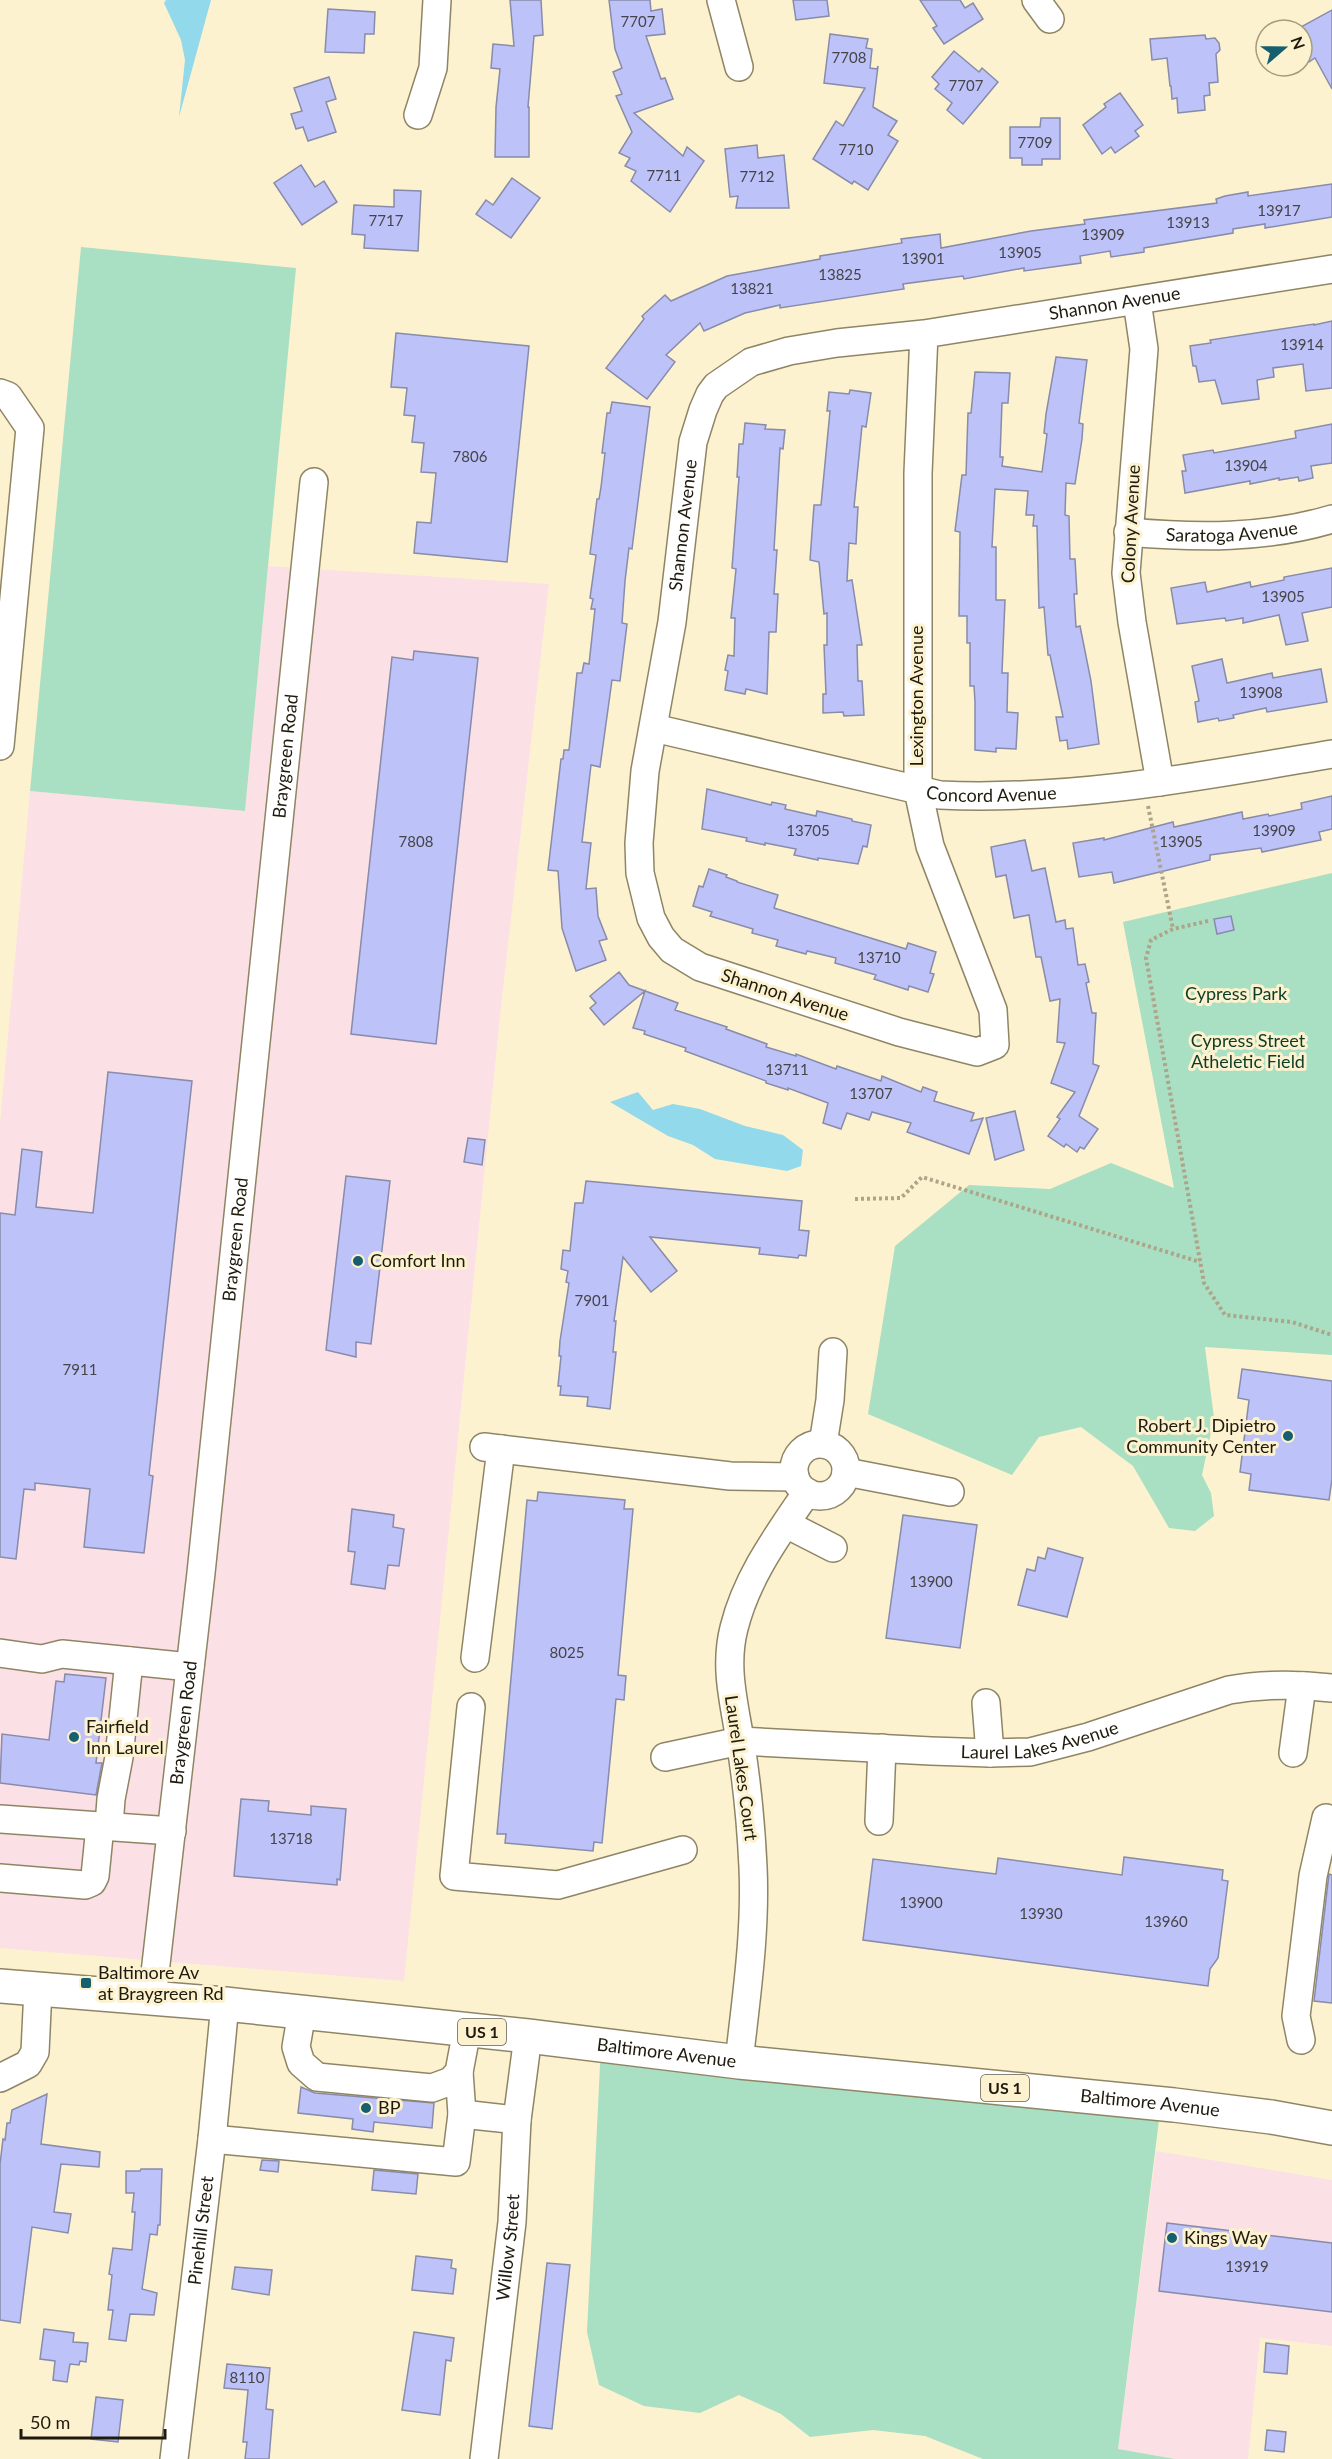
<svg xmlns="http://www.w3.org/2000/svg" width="1332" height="2459" font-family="Lato,sans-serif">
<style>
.commercial{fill:#fbe0e6}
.green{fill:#a9dfc2}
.water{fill:#91d9eb}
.building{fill:#bdc2f8;stroke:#888baa;stroke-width:1.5}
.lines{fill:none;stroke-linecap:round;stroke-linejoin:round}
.minor-casing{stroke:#8f8565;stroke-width:30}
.major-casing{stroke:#8f8565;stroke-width:36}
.path{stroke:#ada489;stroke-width:4;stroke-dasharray:3 3;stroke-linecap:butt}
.minor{stroke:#fff;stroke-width:27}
.major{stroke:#fff;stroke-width:33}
.poi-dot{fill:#155f6e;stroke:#fdf2cf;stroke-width:2}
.labels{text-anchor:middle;stroke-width:6;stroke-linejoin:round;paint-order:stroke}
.number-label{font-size:15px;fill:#464448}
.shield{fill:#fdf2cf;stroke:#615b47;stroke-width:1.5}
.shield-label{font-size:16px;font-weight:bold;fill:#1e1a0d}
.street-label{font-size:18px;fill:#1e1a0d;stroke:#fdf2cf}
.park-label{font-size:18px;fill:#0a3c27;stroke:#fdf2cf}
.poi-label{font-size:18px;fill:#1e1a0d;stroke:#fdf2cf;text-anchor:start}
</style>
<rect width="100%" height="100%" fill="#fdf2cf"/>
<g class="commercial">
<path d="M268,566L549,584L500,1015L404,1981L0,1948V1124L30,791L245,811Z"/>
<path d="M1156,2151L1332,2180V2346L1260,2338L1248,2459H1175L1118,2449Z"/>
</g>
<g class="green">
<path d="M81,247L296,268L245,811L30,791Z"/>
<path d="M1332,873V1355L1205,1347L1214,1418L1202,1475L1211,1493L1214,1516L1195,1531L1169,1528L1133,1466L1081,1427L1039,1437L1012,1475L868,1414L895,1246L969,1185L1050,1189L1111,1163L1174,1188L1123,922Z"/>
<path d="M601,2045L1161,2104L1118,2449L1175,2459H983L925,2436L873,2430L810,2437L781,2414L739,2395L700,2413L644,2406L599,2385L587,2332Z"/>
</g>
<g class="water">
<path d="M166,0H211L179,117L185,60L181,40L164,3Z"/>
<path d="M638,1092L653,1110L673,1104L700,1109L745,1126L783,1135L803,1150L801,1166L787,1171L715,1159L693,1145L668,1136L610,1102Z"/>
</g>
<g class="building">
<path d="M510,0H541L543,35L534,36L528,107H529V157H495L496,107L500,69L491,68L493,44L514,46Z"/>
<path d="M609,0H650L651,11L662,9L665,34L646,36L661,79L665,78L673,99L634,113L683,156L687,147L704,161L670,212L631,181L636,171L625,166L630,158L619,153L632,132L616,96L622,94L613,72L622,68L615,49Z"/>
<path d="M793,0H827L829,16L796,20Z"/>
<path d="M920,0H960L965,8L973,3L983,19L944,44L933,28L937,26Z"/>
<path d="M328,9L375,12L374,34H365L364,53L325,52Z"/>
<path d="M1332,10V89L1315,58L1309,62L1302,49V30L1299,28Z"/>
<path d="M830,34L868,39L866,48L872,49L870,68L877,69L878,66L873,107L897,121L888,135L898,141L868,190L854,181L852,184L813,159L836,121L843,126L865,88L824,83Z"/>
<path d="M1205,35L1206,39L1215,38L1219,43L1220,50L1216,54L1218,82L1209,83L1210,95L1204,96L1205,110L1178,113L1177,98L1172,99L1171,86H1170L1167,58L1152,60L1150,39Z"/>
<path d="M954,51L979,72L982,68L998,82L963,124L947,110L952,103L935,89L939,84L932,77Z"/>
<path d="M329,77L336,99L326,102L336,132L308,141L303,127L296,129L291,114L302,111L294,88Z"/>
<path d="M1120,93L1143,125L1135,131L1139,136L1115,153L1111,147L1102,154L1083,125L1106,107L1104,104Z"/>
<path d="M1041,118H1060V159H1042V165H1022V158H1010V127H1040Z"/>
<path d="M757,145L758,158L784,155L789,208H736L738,196L730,197L725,149Z"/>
<path d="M301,165L315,187L324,181L337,202L302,225L274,183Z"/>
<path d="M512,178L540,198L511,238L476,214L486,200L493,205Z"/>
<path d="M1332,184V217L1265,228V224L1233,229V233L1144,248V252L1111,257L1110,251L1080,256L1081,263L1024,271V268L964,279L963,276L903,284L904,289L780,308V305L745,313L704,331L700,323L666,355L675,362L647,399L606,368L644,319L642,316L665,295L671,301L727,276L820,259V256L902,243L901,239L940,234L941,248L1031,231L1085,224L1084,220L1217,203L1216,199L1225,196L1248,192V196Z"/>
<path d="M394,190L421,191L418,251L364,248L365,235L352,234L354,205L394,207Z"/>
<path d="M1332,321V388L1306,391L1303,364L1273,368L1274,377L1257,380L1259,399L1222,404L1215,380L1199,382L1196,366H1193L1190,346L1211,343L1210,340L1314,324V325Z"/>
<path d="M396,333L529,346L507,562L414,553L417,522L431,523L436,473L421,472L424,443L412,442L415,416L404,415L407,388L391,387Z"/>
<path d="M1056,357L1087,360L1079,423L1083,424L1082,439L1075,484L1066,483L1065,515L1069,516L1070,559H1075L1077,594H1074L1076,627L1080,626L1091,681L1099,744L1068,749L1067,740L1060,741L1056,717H1063L1050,655H1048L1044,607L1039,608L1037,526H1033L1034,515H1026L1028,491L995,489L992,547H996V600H1005L1002,673H1008L1007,712L1018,713L1016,749L996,748V752L975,750V702L974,686H970V643H967V616H959L960,532L955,531L962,475H966L968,413H971L975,372L1010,373L1008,403H1002L1000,457H1003L1002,466L1042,472L1047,434L1044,433L1046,414Z"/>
<path d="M850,390L871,393L866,427L862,426L854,507H858L856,544L849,543L847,581L852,580L862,645H857L858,681H862L864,715L844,716L843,712L823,713V694H826L824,645H827V613L824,614L819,562L810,560L814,505H821L830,411H827L829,392L849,394Z"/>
<path d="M612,402L650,407L632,549L629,548L625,581L622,623L627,624L620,681L612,680L600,767L591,765L582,842L591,843L586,889L596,888L598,916L607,939L599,941L606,960L576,971L562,928L558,871L548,870L561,759H563L564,750H569L577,673H582L584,663L589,664L595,609H591L593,599L590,598L596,555L590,554L597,499H599L601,487L605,453H602L607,413H610Z"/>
<path d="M745,423L766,425L765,429L785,430L783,449L780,448L774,550H777L774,594H778L776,632H769L767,694L746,689L745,694L725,690L728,671L725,670L728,655L734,656L735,618H731L736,569L732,568L739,477H737L739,444H743Z"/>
<path d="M1332,424V463L1311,466L1313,478L1299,481L1298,477L1279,480V478L1250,484V481L1185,493L1182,471H1186L1183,455L1213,450L1214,453L1296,438L1295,431Z"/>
<path d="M1332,568V607L1302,613L1308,641L1286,645L1279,615L1243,623V618L1226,621L1225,618L1177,624L1171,588L1205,582L1207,592L1250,582L1251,587L1284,580V577Z"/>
<path d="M414,651L478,658L436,1044L351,1034L392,657L413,660Z"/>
<path d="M1222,659L1227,683L1272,673L1273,678L1321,669L1327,702L1267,712L1266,708L1233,715L1234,718L1219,721L1218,718L1198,722L1195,702L1199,701L1192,666Z"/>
<path d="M707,789L771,805L772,802L786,805L785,809L816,816L817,811L852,819V821L871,825L867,847L863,846L858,864L818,858V860L794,855L796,849L765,843V845L746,841L747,838L702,829Z"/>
<path d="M1332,796V829L1319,832L1321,840L1262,852L1261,848L1210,855V860L1114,883L1112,872L1079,877L1073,843L1104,838V840L1173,822L1174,827L1242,812L1243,819L1268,814L1269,816L1302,809L1301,803Z"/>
<path d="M1025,840L1032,871L1045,868L1056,922L1065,920L1066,929L1073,928L1078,965L1085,964L1089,982L1086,983L1092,1013H1096L1093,1064L1099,1066L1079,1116L1098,1129L1084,1149L1080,1147L1077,1152L1066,1144L1064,1147L1048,1136L1060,1119L1057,1117L1075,1092L1051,1083L1065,1043L1057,1042L1060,999L1050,1001L1041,957H1036L1029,915L1014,918L1006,875L996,877L991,847Z"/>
<path d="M709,869L727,875L726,877L737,881V882L778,895L774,908L906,949L908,943L936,952L930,973L934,974L928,992L909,986L908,990L874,979L876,975L835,963L836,958L807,951L806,954L776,946L778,940L752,933L753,929L710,916L712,912L693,906L699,886L703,887Z"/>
<path d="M1231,916L1234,930L1217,934L1214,919Z"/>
<path d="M619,972L629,985L678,1003L675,1010L727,1027L726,1029L767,1044L766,1047L796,1056V1054L836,1069L837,1066L881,1081L882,1076L921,1092L923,1087L937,1092L934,1101L974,1113L971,1121L983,1118L969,1154L907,1132L911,1123L872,1112L869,1120L847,1113L841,1129L823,1123L828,1103L788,1088V1090L766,1083V1081L685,1051L686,1048L644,1034L645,1031L633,1028L645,991L604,1025L590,1008L596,1003L590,996Z"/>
<path d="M108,1072L192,1081L149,1475L153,1476L144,1553L84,1547L90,1489L35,1483V1490L24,1489L16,1559L0,1557V1213L15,1215L22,1149L42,1152L36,1207L93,1213Z"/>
<path d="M1015,1111L1024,1150L995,1160L986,1118Z"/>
<path d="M468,1138L485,1140L482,1165L464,1162Z"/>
<path d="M346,1176L390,1181L371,1344L356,1342V1357L326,1350Z"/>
<path d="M586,1181L802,1201L799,1230L809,1231L806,1256L799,1255L798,1258L759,1254L760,1248L650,1237L677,1271L651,1292L623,1257L614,1321H616L613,1352H616L610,1409L587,1406L588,1397L560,1395L561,1386H558L561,1356H559L560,1341L569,1283L566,1282L568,1271L561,1269L563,1250L570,1251L575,1203H583Z"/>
<path d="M1242,1369L1332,1381V1479L1329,1500L1249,1490L1251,1474L1240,1472L1249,1400L1238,1398Z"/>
<path d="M538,1492L625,1500L624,1509H633L618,1675L626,1676L624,1700L616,1699L602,1843L594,1842L593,1851L505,1843L506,1834H497L527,1500L537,1501Z"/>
<path d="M352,1509L394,1515L393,1527L404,1529L399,1566L388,1565L385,1589L351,1584L355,1552L348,1551Z"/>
<path d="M903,1515L977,1525L960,1648L886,1638Z"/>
<path d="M1048,1548L1083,1558L1067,1617L1018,1605L1027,1569L1035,1571L1038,1557L1045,1559Z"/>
<path d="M65,1674L106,1678L96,1763H102L96,1795L0,1783L2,1734L49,1740L56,1681L64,1682Z"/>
<path d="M241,1799L269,1801L268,1811L311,1815V1806L346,1809L340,1880L337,1879V1885L234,1876Z"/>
<path d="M1124,1857L1223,1870L1222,1880L1228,1881L1223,1920L1218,1958L1210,1969L1208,1986L863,1940L873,1859L996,1874L998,1858L1122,1875Z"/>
<path d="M1329,1874L1332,1875V2003L1314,2001Z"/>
<path d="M301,2087L315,2093L434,2103L432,2128L374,2122L373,2132L352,2129L353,2119L298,2113Z"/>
<path d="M47,2094L41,2144L100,2152L99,2167L61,2164L54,2212L71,2214L68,2233L32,2227L20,2323L0,2320V2164L3,2139L5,2140L7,2123H10L12,2110Z"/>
<path d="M262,2160L279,2161L278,2172L260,2170Z"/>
<path d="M141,2169H162L160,2225H158L157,2235L150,2234L142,2289L157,2293L154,2315L130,2314L126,2341L109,2339L113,2310H108L112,2275L109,2274L113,2248L132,2250L135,2212H132L134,2193H126V2171H140Z"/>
<path d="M374,2170L418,2174L416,2194L372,2190Z"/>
<path d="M1167,2223L1332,2243V2312L1159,2291Z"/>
<path d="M416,2256L452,2260L451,2268L456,2269L453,2294L412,2290Z"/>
<path d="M547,2263L570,2265L552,2429L529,2426Z"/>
<path d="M235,2267L272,2270L269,2295L232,2289Z"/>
<path d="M44,2329L74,2333L73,2342L88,2343L86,2362L80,2361L79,2365L70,2364L67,2382L53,2380L55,2361L40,2359Z"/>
<path d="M414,2332L454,2338L451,2361L446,2360L440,2415L402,2410Z"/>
<path d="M1266,2343L1289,2346L1287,2374L1264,2372Z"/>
<path d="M227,2364L270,2368L266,2409L273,2410L269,2459H245L247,2442H243L248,2390L224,2388Z"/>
<path d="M96,2397L123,2400L118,2442L91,2439Z"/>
<path d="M1267,2430L1286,2432L1284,2452L1265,2450Z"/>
</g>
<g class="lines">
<g class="minor-casing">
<g id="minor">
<path d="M721,0L739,67"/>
<path d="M1036,0L1050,19"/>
<path d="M418,115L433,68L437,0"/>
<path d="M1137,301L1144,349L1126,573L1132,622L1160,782"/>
<path id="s1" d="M924,334L918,473V790L930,846L993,1010L995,1045L977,1052L899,1032L700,967L672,950L661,937L651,918L640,873L639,843L645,771L672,622L693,442L703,410L710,394L716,386L751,362L789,351L837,343L924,334L1332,269"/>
<path d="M0,393L8,396L30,428L0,746"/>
<path id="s2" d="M1128,532C1197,538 1265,539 1332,519"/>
<path id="s3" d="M654,728L940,795C1072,801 1202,776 1332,754"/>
<path d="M823,1444L830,1400L833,1352"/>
<circle cx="820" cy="1470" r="26"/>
<path d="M484,1447L730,1476L795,1477"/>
<path d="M846,1472L950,1492"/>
<path d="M786,1524L833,1548"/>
<path d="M0,1653L42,1659L62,1654L190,1667"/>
<path d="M475,1658L501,1449"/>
<path d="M986,1703L990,1753"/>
<path d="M471,1707L454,1876L558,1885L683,1850"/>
<path d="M1293,1753L1302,1686"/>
<path id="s4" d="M665,1757L740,1741L931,1751L990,1753L1030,1752L1088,1737L1229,1690C1263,1684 1297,1684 1332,1688"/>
<path d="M0,1819L172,1831"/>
<path d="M879,1821L882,1748"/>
<path d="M109,1826L111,1799L119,1757L129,1661"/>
<path d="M0,1878L85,1885L92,1882L95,1876L100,1826"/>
<path id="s5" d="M152,1999L201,1573L314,482"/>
<path d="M302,2012L296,2047L301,2063L317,2077L432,2088L451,2081L459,2072L467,2030"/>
<path d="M1301,2040L1296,2016L1313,1876L1326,1818"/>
<path d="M739,2062C746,1998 756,1933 753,1867C751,1825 747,1782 740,1740C734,1702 724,1667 734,1628C747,1576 778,1535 807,1492"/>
<path d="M0,2078L28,2064L35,2052L38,1989"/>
<path d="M462,2114L517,2120"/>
<path d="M212,2139L456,2162L462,2114L459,2072"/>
<path id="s6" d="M174,2459L212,2139L225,2004"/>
<path id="s7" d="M484,2459L512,2222L517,2120L528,2036"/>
</g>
</g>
<g class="major-casing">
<g id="major">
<path id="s8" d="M0,1986L225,2004L528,2036L739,2062L1174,2105L1271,2117L1332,2128"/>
</g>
</g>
<g class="path">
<path d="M1148,806L1173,929"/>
<path d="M1208,921L1173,929L1151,940L1146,958L1204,1283L1225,1315L1292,1322L1332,1335"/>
<path d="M855,1199L901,1198L922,1177L1200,1262"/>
</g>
<use href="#minor" class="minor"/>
<use href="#major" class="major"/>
</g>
<g class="poi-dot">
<circle cx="358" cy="1261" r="6"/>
<circle cx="1288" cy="1436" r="6"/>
<circle cx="74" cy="1737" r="6"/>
<rect x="80" y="1977" width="12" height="12" rx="3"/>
<circle cx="366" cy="2108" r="6"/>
<circle cx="1172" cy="2238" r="6"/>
</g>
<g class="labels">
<g class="number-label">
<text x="638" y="27">7707</text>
<text x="849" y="63">7708</text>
<text x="966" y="91">7707</text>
<text x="1035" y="148">7709</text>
<text x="856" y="155">7710</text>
<text x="664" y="181">7711</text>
<text x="757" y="182">7712</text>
<text x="1279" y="216">13917</text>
<text x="386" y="226">7717</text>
<text x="1188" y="228">13913</text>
<text x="1103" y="240">13909</text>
<text x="1020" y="258">13905</text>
<text x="923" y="264">13901</text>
<text x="840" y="280">13825</text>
<text x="752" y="294">13821</text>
<text x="1302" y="350">13914</text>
<text x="470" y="462">7806</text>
<text x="1246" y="471">13904</text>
<text x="1283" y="602">13905</text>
<text x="1261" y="698">13908</text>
<text x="808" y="836">13705</text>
<text x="1274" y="836">13909</text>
<text x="416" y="847">7808</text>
<text x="1181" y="847">13905</text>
<text x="879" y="963">13710</text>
<text x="787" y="1075">13711</text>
<text x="871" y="1099">13707</text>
<text x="592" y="1306">7901</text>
<text x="80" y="1375">7911</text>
<text x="931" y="1587">13900</text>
<text x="567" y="1658">8025</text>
<text x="291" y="1844">13718</text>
<text x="921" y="1908">13900</text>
<text x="1041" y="1919">13930</text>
<text x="1166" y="1927">13960</text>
<text x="1247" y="2272">13919</text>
<text x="247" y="2383">8110</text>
</g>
<g class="shield">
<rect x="458" y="2019" width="48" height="26" rx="4.5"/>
<rect x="981" y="2075" width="48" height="26" rx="4.5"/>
</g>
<g class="shield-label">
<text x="482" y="2038">US 1</text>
<text x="1005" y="2094">US 1</text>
</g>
<g class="street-label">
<text dy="6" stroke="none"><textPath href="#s1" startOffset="2058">Shannon Avenue</textPath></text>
<text transform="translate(1131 524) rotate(-87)" y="6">Colony Avenue</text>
<text dy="6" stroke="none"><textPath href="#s1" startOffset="1502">Shannon Avenue</textPath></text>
<text dy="6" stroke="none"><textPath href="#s2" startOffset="104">Saratoga Avenue</textPath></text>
<text transform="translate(917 696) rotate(-90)" y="6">Lexington Avenue</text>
<text dy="6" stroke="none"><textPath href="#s5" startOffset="1250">Braygreen Road</textPath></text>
<text dy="6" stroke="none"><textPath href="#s3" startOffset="345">Concord Avenue</textPath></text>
<text transform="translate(785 995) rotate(18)" y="6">Shannon Avenue</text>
<text dy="6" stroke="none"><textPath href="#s5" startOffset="764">Braygreen Road</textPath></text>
<text dy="6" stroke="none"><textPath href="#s5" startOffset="278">Braygreen Road</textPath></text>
<text dy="6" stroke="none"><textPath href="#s4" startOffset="378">Laurel Lakes Avenue</textPath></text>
<text transform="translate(741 1768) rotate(82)" y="6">Laurel Lakes Court</text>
<text dy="6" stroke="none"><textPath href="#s8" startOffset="670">Baltimore Avenue</textPath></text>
<text dy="6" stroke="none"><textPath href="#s8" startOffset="1156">Baltimore Avenue</textPath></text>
<text dy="6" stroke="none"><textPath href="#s6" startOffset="230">Pinehill Street</textPath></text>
<text dy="6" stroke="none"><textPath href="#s7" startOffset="213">Willow Street</textPath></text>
</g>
<g class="park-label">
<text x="1236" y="1000">Cypress Park</text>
<text x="1248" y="1047">Cypress Street<tspan x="1248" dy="21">Atheletic Field</tspan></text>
</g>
<g class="poi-label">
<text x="370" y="1267">Comfort Inn</text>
<text x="1276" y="1432" text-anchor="end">Robert J. Dipietro<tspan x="1276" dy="21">Community Center</tspan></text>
<text x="86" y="1733">Fairfield<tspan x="86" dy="21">Inn Laurel</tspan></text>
<text x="98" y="1979">Baltimore Av<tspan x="98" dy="21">at Braygreen Rd</tspan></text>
<text x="378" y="2114">BP</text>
<text x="1184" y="2244">Kings Way</text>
</g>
</g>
<g transform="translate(1284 48) rotate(70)"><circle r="28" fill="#fdf2cf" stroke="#a49c81" stroke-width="1.5"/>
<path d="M0-4.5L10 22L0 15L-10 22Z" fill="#155f6e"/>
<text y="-9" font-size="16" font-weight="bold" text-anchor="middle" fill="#1e1a0d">N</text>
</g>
<path d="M21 2429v9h144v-9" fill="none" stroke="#1e1a0d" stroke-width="3"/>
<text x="30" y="2429" font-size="18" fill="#1e1a0d" stroke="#fdf2cf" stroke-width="4.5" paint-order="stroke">50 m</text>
</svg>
